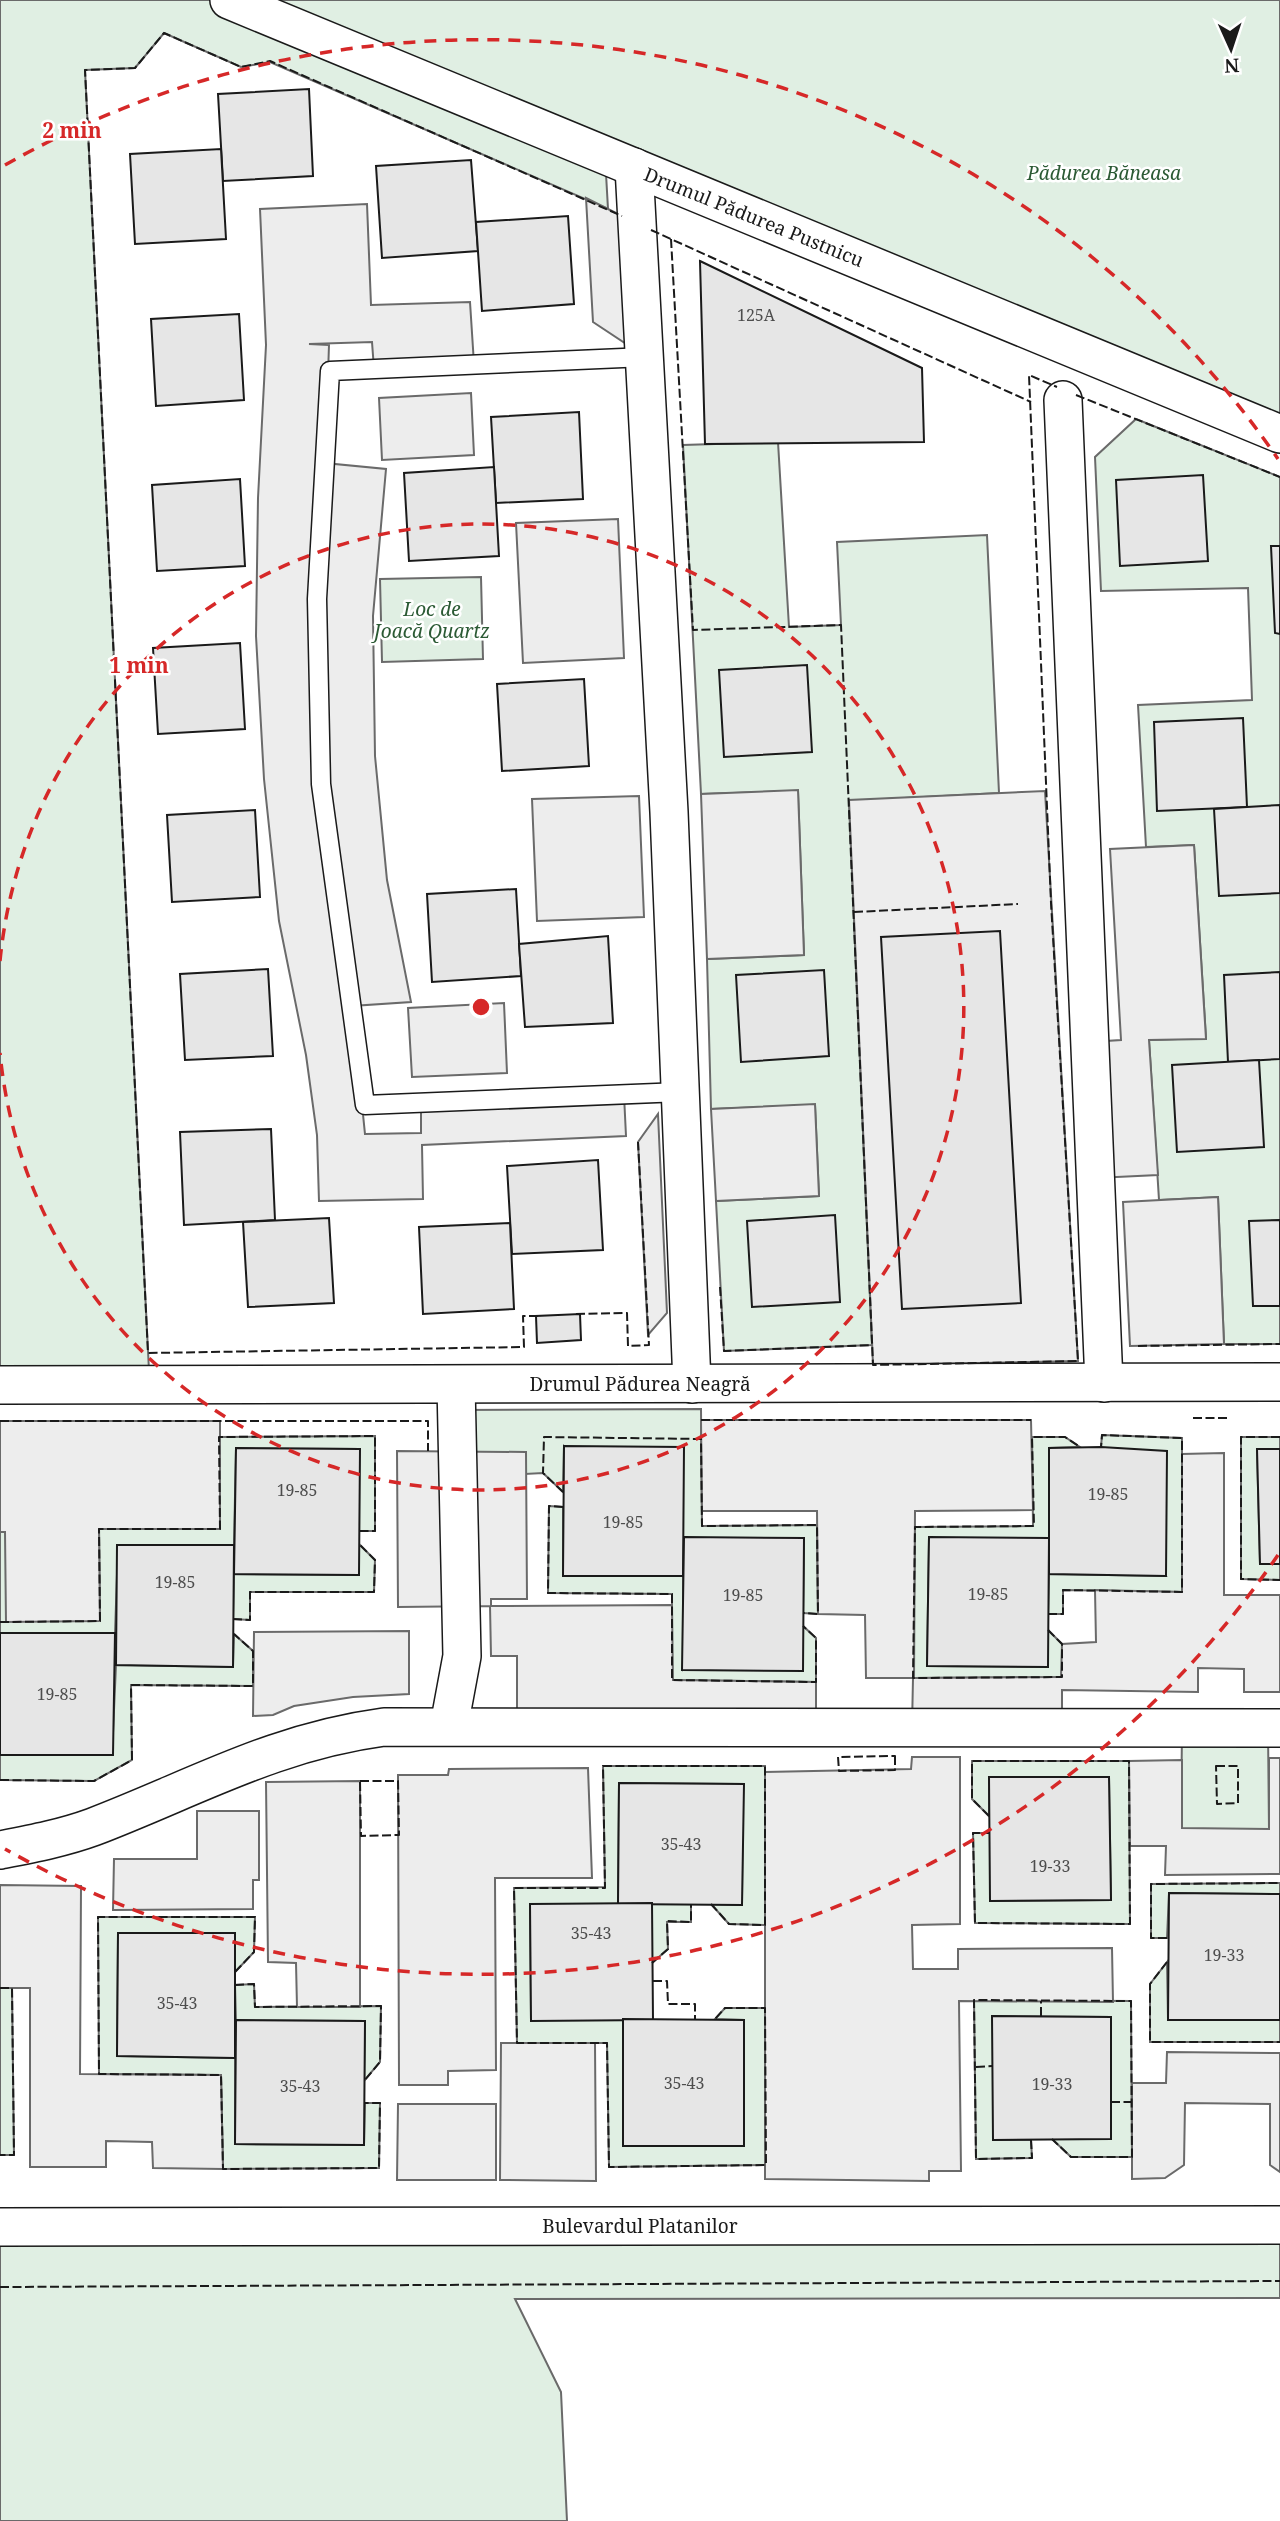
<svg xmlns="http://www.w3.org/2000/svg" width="1280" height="2521" font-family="'Noto Serif',serif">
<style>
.green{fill:#e0efe3;stroke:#6a6a6a;stroke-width:2}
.parking{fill:#ededed;stroke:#6a6a6a;stroke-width:2}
.building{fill:#e6e6e6;stroke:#1a1a1a;stroke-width:2}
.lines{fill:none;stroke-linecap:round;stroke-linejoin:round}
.service-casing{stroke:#1a1a1a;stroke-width:21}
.minor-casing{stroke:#1a1a1a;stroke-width:40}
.service{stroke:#fff;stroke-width:18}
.minor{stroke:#fff;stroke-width:37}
.fence{stroke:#1a1a1a;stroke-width:2;stroke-dasharray:9 3.5;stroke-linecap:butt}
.ring{fill:none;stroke:#d62828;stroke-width:3.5;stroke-dasharray:12 9}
.labels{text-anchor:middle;stroke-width:5;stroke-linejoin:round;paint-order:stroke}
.number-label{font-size:16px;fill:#4d4d4d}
.park-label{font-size:19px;font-style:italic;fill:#2b5a34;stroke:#fff}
.street-label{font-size:19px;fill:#1a1a1a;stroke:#fff}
.centre{fill:#d62828;stroke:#fff;stroke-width:3.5}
.ring-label{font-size:21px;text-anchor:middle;font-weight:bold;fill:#d62828;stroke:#fff;stroke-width:5;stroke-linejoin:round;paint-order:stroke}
</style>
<rect width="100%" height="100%" fill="#fff"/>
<g class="green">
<path d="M0,0H1280V434L605,156L608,209L270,62L241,67L164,33L135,68L85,70L149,1371H0Z"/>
<path d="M1136,419L1280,477V1344H1224L1218,1197L1159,1200L1149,1040L1206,1038L1194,845L1146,847L1138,705L1252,700L1248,588L1101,591L1095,457Z"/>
<path d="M778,442L789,627L841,625L837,542L987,535L999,793L849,801L872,1345L724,1351L716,1201L819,1196L815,1105L711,1109L707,959L804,955L798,791L701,794L683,445Z"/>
<path d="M481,577L483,659L382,662L380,579Z"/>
<path d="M701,1409L702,1526L817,1525L818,1614L803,1613L804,1538H683L564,1446L563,1492L543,1473L525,1474V1452H457V1410Z"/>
<path d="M1102,1435L1182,1438V1592L1063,1590V1614H1048L1049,1574L1166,1576L1101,1447Z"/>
<path d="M375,1436V1531H359V1449L236,1448L234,1545L118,1546L115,1633H0V1532H5L100,1620L99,1529H220L219,1437Z"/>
<path d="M1032,1437H1065L1080,1447L1049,1448V1538H929L927,1666L1048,1667V1630L1062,1644V1677L913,1678L915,1527L1033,1526Z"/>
<path d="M1241,1437H1280V1449L1257,1450L1260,1564H1280V1580L1241,1579Z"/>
<path d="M549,1506L563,1507V1576H683V1670L803,1626L816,1638V1682L672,1680V1594L548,1593Z"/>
<path d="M359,1544L375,1560L374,1592H250V1620L233,1619L234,1574L358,1575Z"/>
<path d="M234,1634L253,1651V1686L131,1685L132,1760L94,1781L0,1780V1755H112L116,1665L233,1667Z"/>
<path d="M1182,1728L1268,1729L1269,1829H1181Z"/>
<path d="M972,1761H1129L1130,1924L975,1923L973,1833H990L991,1901L1111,1900L1109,1777H989V1816L972,1799Z"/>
<path d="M603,1766H765V1925L729,1924L711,1904L742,1905L743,1784L619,1783L618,1904L530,1905L531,2020L623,2019L624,2146H744V2020L715,2019L725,2008H765L766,2165L609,2167L607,2043H517L514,1888L605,1887Z"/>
<path d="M1280,1883V1894L1169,1893L1167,1938H1151V1884Z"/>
<path d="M652,1903L691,1904V1922H667L668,1949L652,1963Z"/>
<path d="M98,1917H255L254,1952L235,1972V1934H118L117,2056L235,2058V2144L364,2145L365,2103H380L379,2168L223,2169L221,2075L99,2074Z"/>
<path d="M1167,1962L1168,2019L1280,2020V2042H1150V1984Z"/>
<path d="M254,1984L255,2007L381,2006L380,2062L364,2081L365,2021L236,2020L235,1985Z"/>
<path d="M0,1988H12L14,2155H0Z"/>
<path d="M974,2000L1131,2001L1132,2157H1071L1052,2139H1111V2017L993,2016V2140H1031L1032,2158L976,2159Z"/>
<path d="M1280,2225V2298L515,2299L561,2392L567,2521H0V2227Z"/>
</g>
<g class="parking">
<path d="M586,198L638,224L646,357L593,322Z"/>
<path d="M367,204L371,305L470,302L474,364L374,369L372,342L309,344L329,345L325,463L386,469L373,616L375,756L387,880L411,1002L352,1006L365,1134L421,1133V1103L624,1095L626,1136L422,1145L423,1199L319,1201L317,1135L306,1055L279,921L264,779L256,636L258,498L266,345L260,209Z"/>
<path d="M471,393L474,455L382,460L379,398Z"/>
<path d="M618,519L624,658L523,663L516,523Z"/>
<path d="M798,790L804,955L707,959L701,794Z"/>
<path d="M1045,791L1078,1361L873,1365L849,800Z"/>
<path d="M639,796L644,917L537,921L532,799Z"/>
<path d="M1194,845L1206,1039L1149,1040L1158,1175L1096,1178L1090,1042L1121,1040L1110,849Z"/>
<path d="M504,1003L507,1073L412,1077L408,1008Z"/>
<path d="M815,1104L819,1196L716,1201L711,1109Z"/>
<path d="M658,1114L667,1313L648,1335L638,1142Z"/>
<path d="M1218,1197L1224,1344L1130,1346L1123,1202Z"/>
<path d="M701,1420H1031L1033,1510L915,1511L914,1678L1061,1677L1062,1644L1096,1642L1095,1590L1182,1592V1454L1224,1453V1595H1280V1692H1244V1669L1198,1668V1692L1062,1690V1727H912L913,1678H866L865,1615L818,1614L817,1511H702Z"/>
<path d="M0,1421H220V1529H99L100,1621L6,1622L5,1532H0Z"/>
<path d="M397,1451L526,1452L527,1599H491V1606L672,1605L673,1680L816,1682V1727L517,1725V1656H491L490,1606L398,1607Z"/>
<path d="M409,1631V1694L353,1697L294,1706L273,1715L253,1716L254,1632Z"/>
<path d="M912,1757H960V1924L912,1925L913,1969H958V1949L1112,1948L1113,2002L959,2001L961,2171H929V2181L765,2179V1772L911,1769Z"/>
<path d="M1269,1758H1280V1874L1165,1875L1166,1846H1130L1129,1761L1182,1760V1828L1269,1829Z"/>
<path d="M588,1768L592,1878H495L496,2070L448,2071V2085H399L398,1775H448L449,1769Z"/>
<path d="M360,1781V2007H297L296,1963L268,1962L266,1782Z"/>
<path d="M197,1811H259V1880H253V1909L113,1910L114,1859H197Z"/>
<path d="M0,1885L81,1886L80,2074L221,2075L223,2169L153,2168L152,2142L106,2141V2167H30V1988H0Z"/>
<path d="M501,2043H595L596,2181L500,2180Z"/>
<path d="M1167,2052L1280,2053V2172L1270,2165V2104L1185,2103L1184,2165L1165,2178L1132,2179V2083H1166Z"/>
<path d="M398,2104H496V2180H397Z"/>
</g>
<g class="building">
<path d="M309,89L313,176L223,181L218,94Z"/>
<path d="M221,149L226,239L135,244L130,154Z"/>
<path d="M471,160L478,251L382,258L376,166Z"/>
<path d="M568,216L574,304L482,311L476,222Z"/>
<path d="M700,261L922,368L924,442L705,444Z"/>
<path d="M239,314L244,400L156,406L151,319Z"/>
<path d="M579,412L583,499L496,503L491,417Z"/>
<path d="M494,467L499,556L409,561L404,473Z"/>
<path d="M1203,475L1208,561L1120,566L1116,480Z"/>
<path d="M240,479L245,566L157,571L152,485Z"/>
<path d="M1271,546H1280V634L1275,633Z"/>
<path d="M240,643L245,729L158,734L153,648Z"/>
<path d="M807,665L812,752L724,757L719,670Z"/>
<path d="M584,679L589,766L502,771L497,684Z"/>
<path d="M1243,718L1247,807L1157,811L1154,722Z"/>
<path d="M1280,805V893L1219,896L1214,809Z"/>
<path d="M255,810L260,897L172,902L167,815Z"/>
<path d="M516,889L521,976L432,982L427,894Z"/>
<path d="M1000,931L1021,1303L902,1309L881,937Z"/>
<path d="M608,936L613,1023L525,1027L519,944Z"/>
<path d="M268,969L273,1056L185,1060L180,974Z"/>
<path d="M824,970L829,1056L741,1062L736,975Z"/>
<path d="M1280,972V1059L1228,1062L1224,975Z"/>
<path d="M1259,1060L1264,1147L1177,1152L1172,1065Z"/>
<path d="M271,1129L275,1220L184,1225L180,1132Z"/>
<path d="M598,1160L603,1250L512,1254L507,1166Z"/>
<path d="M835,1215L840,1302L752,1307L747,1221Z"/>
<path d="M329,1218L334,1303L248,1307L243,1222Z"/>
<path d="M1280,1220V1306H1253L1249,1221Z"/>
<path d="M510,1223L514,1309L423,1314L419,1227Z"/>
<path d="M580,1314L581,1340L537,1343L536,1316Z"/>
<path d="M564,1446L684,1447L683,1576H563Z"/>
<path d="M1101,1447L1167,1451L1166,1576L1049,1574V1448Z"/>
<path d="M236,1448L360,1449L359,1575L234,1574Z"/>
<path d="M1257,1449H1280V1564H1260Z"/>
<path d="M684,1537L804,1538L803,1671L682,1670Z"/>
<path d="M929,1537L1049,1538L1048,1667L927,1666Z"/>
<path d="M117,1545H234L233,1667L116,1665Z"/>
<path d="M0,1633H115L113,1755H0Z"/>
<path d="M989,1777H1109L1111,1900L990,1901Z"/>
<path d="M619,1783L744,1784L742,1905L618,1904Z"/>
<path d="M1169,1893L1280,1894V2020H1168Z"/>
<path d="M652,1903L653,2020L531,2021L530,1904Z"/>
<path d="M118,1933H235V2058L117,2056Z"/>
<path d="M992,2016L1111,2017V2139L993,2140Z"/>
<path d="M623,2019L744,2020V2146H623Z"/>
<path d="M236,2020L365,2021L364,2145L235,2144Z"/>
</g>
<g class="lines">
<g class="service-casing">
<path id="service" d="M646,357L330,371L317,599L321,784L365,1105L681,1092"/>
</g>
<g class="minor-casing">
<g id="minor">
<path d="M229,0L1280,434"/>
<path d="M634,167L669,812L692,1384"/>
<path d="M1063,400L1104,1383"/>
<path d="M0,1385L1280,1382"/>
<path d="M449,1726L462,1656L456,1385"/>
<path d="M0,1850C31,1844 63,1838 93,1827C195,1788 273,1742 384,1727L1280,1728"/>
<path d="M0,2227L1280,2225"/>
</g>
</g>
<use href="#service" class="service"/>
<use href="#minor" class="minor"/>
<g class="fence">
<path d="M651,230L1031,402"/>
<path d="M671,239L693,630L841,625L873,1365L1078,1361L1051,903L1029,375L1057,387"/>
<path d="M1076,395L1280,477"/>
<path d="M854,912L1018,904"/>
<path d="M720,1287L724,1351L872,1345"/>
<path d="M576,1314L627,1313L628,1346L649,1345L638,1142"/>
<path d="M538,1316H523L524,1347L148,1353L85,70L135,68L164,33L241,67L270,61L622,216"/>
<path d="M1138,1346L1280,1344"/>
<path d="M1193,1418H1230"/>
<path d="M701,1420H1031"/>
<path d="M0,1421H428V1451"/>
<path d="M1280,1437H1241V1579L1280,1580"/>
<path d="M563,1492L543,1473L544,1437L701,1439L702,1526L817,1525L818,1614L803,1613"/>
<path d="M563,1507L549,1506L548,1593L672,1594V1680L816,1682V1638L803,1626"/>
<path d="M1048,1614H1063V1590L1182,1592V1438L1102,1435L1101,1447"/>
<path d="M233,1619L250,1620V1592H374L375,1560L359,1544"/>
<path d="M0,1622L100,1621L99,1529H220L219,1437L375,1436V1531H359"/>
<path d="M1048,1630L1062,1644V1677L913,1678L915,1527L1034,1526L1032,1437H1065L1080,1447"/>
<path d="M895,1756V1770L839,1771L838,1757Z"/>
<path d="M1216,1766H1238V1803L1217,1804Z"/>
<path d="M0,1780L94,1781L132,1760L131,1685L253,1686V1651L234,1634"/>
<path d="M360,1781H398L399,1835L361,1836Z"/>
<path d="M989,1816L972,1799V1761H1129L1130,1924L975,1923L973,1833H990"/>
<path d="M711,1904L729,1924L765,1925V1766H603L605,1888H514L517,2043H607L609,2167L766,2165L765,2008H725L715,2019"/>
<path d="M1167,1938H1151V1884L1280,1883"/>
<path d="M1167,1962L1150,1984V2042H1280"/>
<path d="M652,1963L668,1949L667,1921L691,1922V1904"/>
<path d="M235,1972L254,1952L255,1917H98L99,2074L221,2075L223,2169L379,2168L380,2103H365"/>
<path d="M653,1981H667L668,2004H695V2019"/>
<path d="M235,1985L254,1984L255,2007L381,2006L380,2062L364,2081"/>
<path d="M0,1988H12L14,2155H0"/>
<path d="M1041,2016V2001"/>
<path d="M976,2067L992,2066"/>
<path d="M1111,2102H1132"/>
<path d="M1031,2140L1032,2158L976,2159L974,2000L1131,2001L1132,2157H1071L1052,2139"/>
<path d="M0,2287L1280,2281"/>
</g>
</g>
<g class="ring">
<path d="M0 961A483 483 0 1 1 0 1053"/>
<path d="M1278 1555A967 967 0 0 1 5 1849M5 165A967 967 0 0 1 1278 459"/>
</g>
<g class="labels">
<g class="number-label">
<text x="756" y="321">125A</text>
<text x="297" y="1496">19-85</text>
<text x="1108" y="1500">19-85</text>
<text x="623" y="1528">19-85</text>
<text x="175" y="1588">19-85</text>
<text x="988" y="1600">19-85</text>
<text x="743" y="1601">19-85</text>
<text x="57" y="1700">19-85</text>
<text x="681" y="1850">35-43</text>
<text x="1050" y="1872">19-33</text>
<text x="591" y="1939">35-43</text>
<text x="1224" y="1961">19-33</text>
<text x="177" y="2009">35-43</text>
<text x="684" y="2089">35-43</text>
<text x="1052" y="2090">19-33</text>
<text x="300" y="2092">35-43</text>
</g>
<g class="park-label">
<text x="1104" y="180">Pădurea Băneasa</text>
<text x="432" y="616">Loc de<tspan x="432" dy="22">Joacă Quartz</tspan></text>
</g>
<g class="street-label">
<text transform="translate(754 217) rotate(22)" y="7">Drumul Pădurea Pustnicu</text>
<text x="640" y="1391">Drumul Pădurea Neagră</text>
<text x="640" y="2233">Bulevardul Platanilor</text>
</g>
</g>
<circle cx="481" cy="1007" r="10" class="centre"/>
<g class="ring-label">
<text x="72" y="138">2 min</text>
<text x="139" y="673">1 min</text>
</g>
<g transform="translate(1231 49) rotate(177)" stroke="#ffffff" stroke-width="5" paint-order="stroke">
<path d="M0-5L12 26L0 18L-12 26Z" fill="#1a1a1a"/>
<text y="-10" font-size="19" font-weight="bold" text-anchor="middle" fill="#1a1a1a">N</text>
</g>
</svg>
